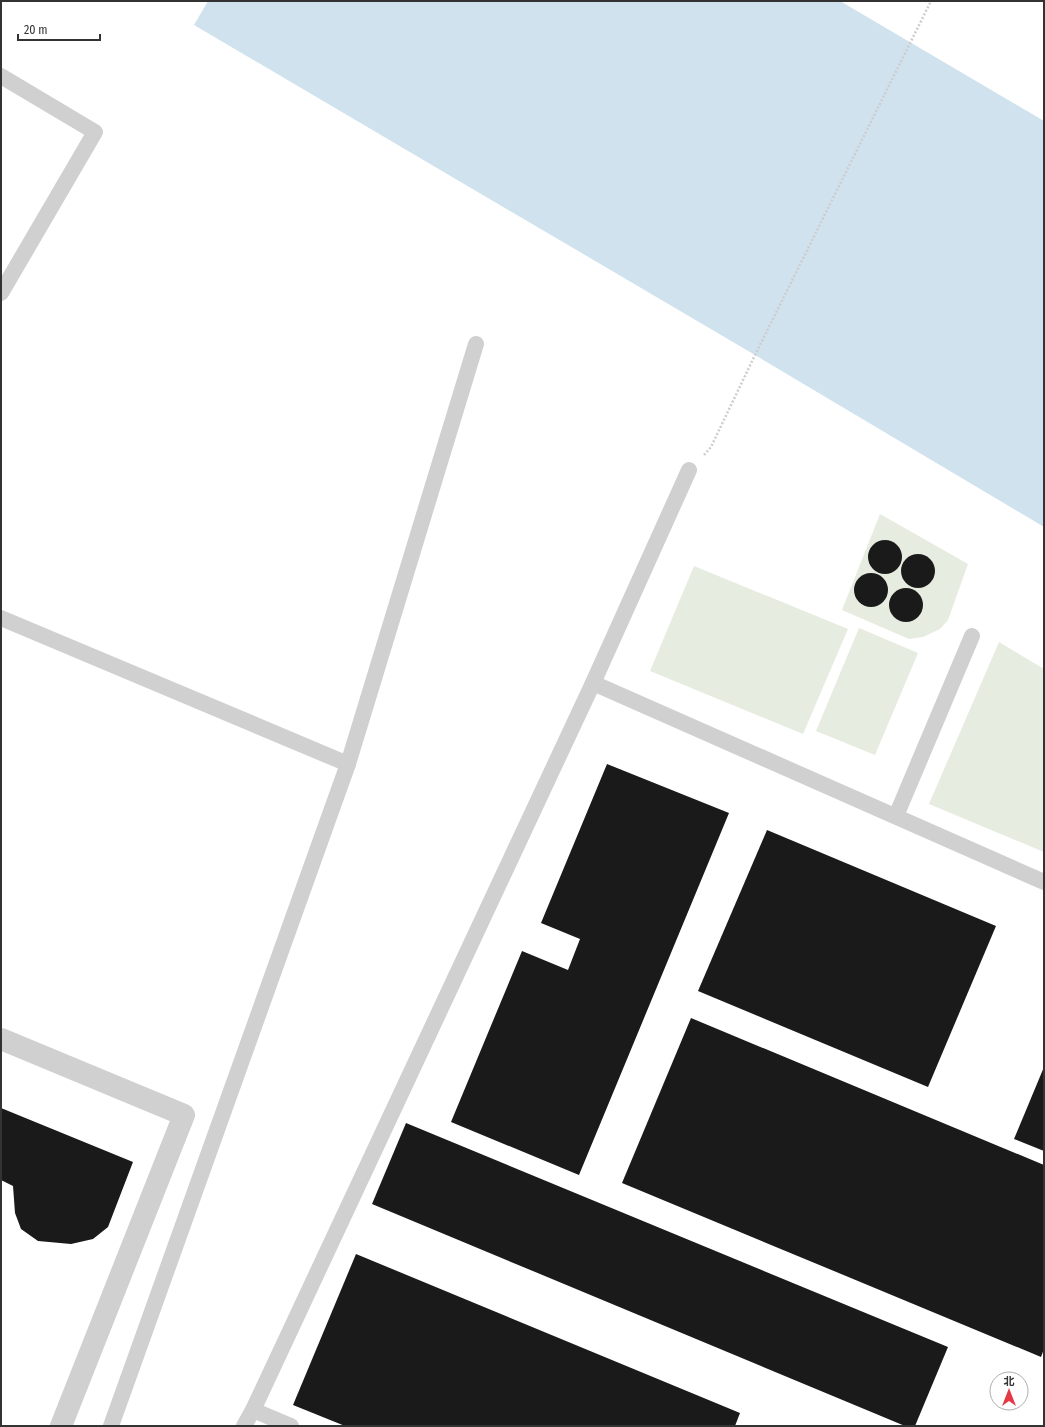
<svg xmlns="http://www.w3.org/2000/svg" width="1045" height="1427" font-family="'Fira Sans Condensed','Noto Sans SC',sans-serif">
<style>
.green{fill:#e6ecdf}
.water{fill:#cfe2ee}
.building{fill:#1a1a1a}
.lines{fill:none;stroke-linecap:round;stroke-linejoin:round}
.path{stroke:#cdcdcd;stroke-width:2.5;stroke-dasharray:2 2;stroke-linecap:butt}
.service{stroke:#d0d0d0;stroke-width:16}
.minor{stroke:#d0d0d0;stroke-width:22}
</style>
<rect width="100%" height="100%" fill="#fff"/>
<g class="green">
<path d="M880,514L968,564L948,620L940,629L923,637L909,639L842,610Z"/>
<path d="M694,566L848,629L803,734L650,671Z"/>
<path d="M859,628L918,653L875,755L816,731Z"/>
<path d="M999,642L1044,669V852L929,804Z"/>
</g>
<path class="water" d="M208,1H840L1044,121V527L755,355L194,25Z"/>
<g class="building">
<circle cx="885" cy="557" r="17"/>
<circle cx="918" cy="571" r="17"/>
<circle cx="871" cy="590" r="17"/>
<circle cx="906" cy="605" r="17"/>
<path d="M607,764L729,813L579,1175L451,1122L522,951L568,970L580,939L541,923Z"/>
<path d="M767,830L996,926L928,1087L698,991Z"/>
<path d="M691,1018L1044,1165V1349L1041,1357L622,1183Z"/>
<path d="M1044,1067V1151L1014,1139Z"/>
<path d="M1,1108L133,1162L108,1227L93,1239L71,1244L38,1241L21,1229L15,1213L13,1186L1,1180Z"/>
<path d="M406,1123L948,1347L915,1426H905L372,1204Z"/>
<path d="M356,1254L740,1413L735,1426H345L293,1405Z"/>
</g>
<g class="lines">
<path class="path" d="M704,455L711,447L755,355L931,1"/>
<g class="service">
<path d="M1,76L95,132L1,293"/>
<path d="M1,618L348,764"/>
<path d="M593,683L1044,882"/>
<path d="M896,816L972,636"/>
<path d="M253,1410L291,1426"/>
<path d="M111,1426L348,764L476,344"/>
<path d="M244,1426L253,1410L593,683L689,470"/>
</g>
<path class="minor" d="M1,1039L184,1115L61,1426"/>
</g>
<rect width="1045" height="1427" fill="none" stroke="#333333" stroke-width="4"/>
<g transform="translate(1009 1391)"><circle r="19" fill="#ffffff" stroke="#adadad"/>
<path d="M0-3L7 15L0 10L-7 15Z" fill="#e63946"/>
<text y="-6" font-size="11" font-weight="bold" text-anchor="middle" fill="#333333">北</text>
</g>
<path d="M18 34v6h82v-6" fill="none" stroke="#333333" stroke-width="2"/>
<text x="24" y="34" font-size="12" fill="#333333" stroke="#ffffff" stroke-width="3" paint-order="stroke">20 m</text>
</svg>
